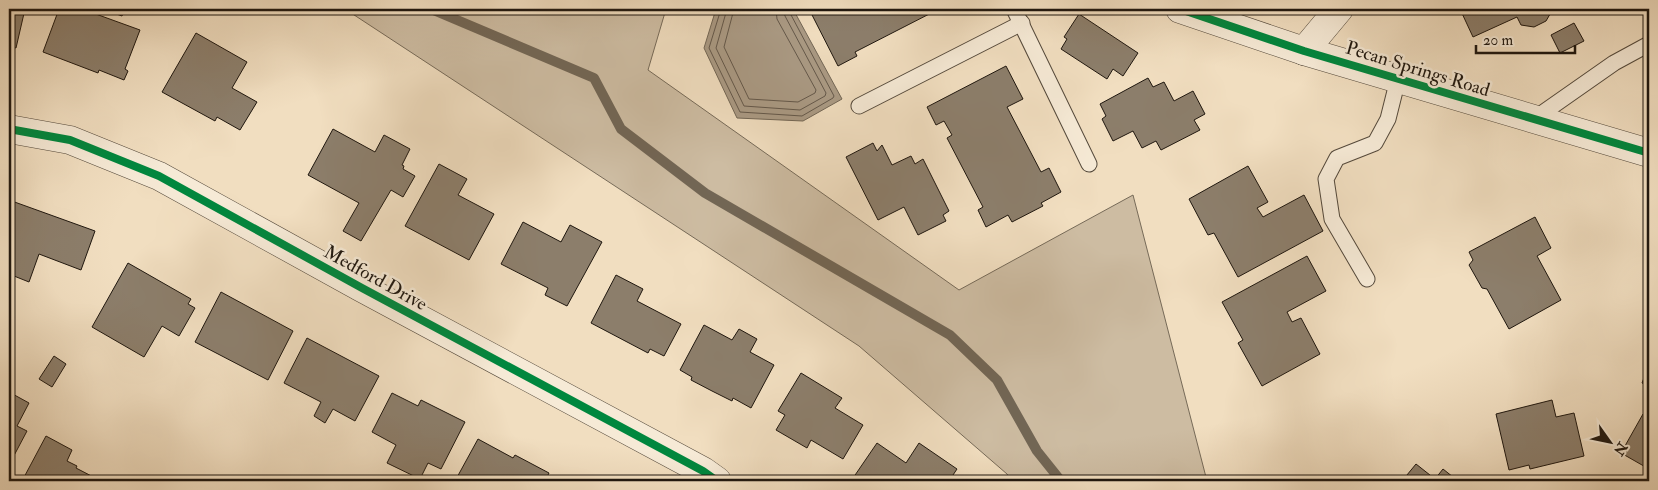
<svg xmlns="http://www.w3.org/2000/svg" width="1658" height="490" font-family="'IM FELL Double Pica',serif">
<style>
.green{fill:#cdbca2;stroke:#766a58}
.water{fill:#aa9a84;stroke:#726655}
.lines{fill:none;stroke-linecap:round;stroke-linejoin:round}
.shore{stroke:#64584a;stroke-width:1}
.stream{stroke:#726655;stroke-width:10}
.building{fill:#8c7e6b;stroke:#1f170f}
.service-casing{stroke:#54493b;stroke-width:17}
.minor-casing{stroke:#54493b;stroke-width:29}
.service{stroke:#f6ead6;stroke-width:15}
.minor{stroke:#f6ead6;stroke-width:28}
.cycleway-casing{stroke:#f6ead6;stroke-width:11}
.cycleway{stroke:#00873e;stroke-width:8}
.labels{text-anchor:middle;stroke-width:5;stroke-linejoin:round;paint-order:stroke}
.street-label{font-size:19px;fill:#1f170f;stroke:#f6ead6}
</style>
<rect width="100%" height="100%" fill="#f1dec0"/>
<filter id="stains"><feTurbulence type="fractalNoise" baseFrequency=".004" numOctaves="4"/><feColorMatrix values="0 0 0 0 .2 0 0 0 0 .09 0 0 0 0 .02 0 0 0 .5 -.17"/></filter>
<radialGradient id="worn" r=".72"><stop offset=".6" stop-color="#630" stop-opacity="0"/><stop offset="1" stop-color="#630" stop-opacity=".3"/></radialGradient>
<path class="green" d="M345,9H666L648,70L959,290L1133,195L1207,481H1012L1007,474L859,346Z"/>
<path class="water" d="M716,9H793L842,99L803,121L737,118L704,48Z"/>
<g class="lines">
<g class="shore">
<path d="M721,9L709,48L740,112L802,116L833,98L834,96L790,13L789,9"/>
<path d="M727,9L716,48L744,106L800,110L825,96L826,93L785,16L783,9"/>
<path d="M734,9L724,47L749,99L798,102L815,93L816,90L777,19L776,9"/>
</g>
<path class="stream" d="M431,9L594,78L621,129L705,193L950,335L997,380L1037,451L1061,481"/>
</g>
<g class="building">
<path d="M9,9H25L16,48L9,46Z"/>
<path d="M59,9H82L140,30L125,69L128,71L124,80L99,70L98,73L43,52Z"/>
<path d="M103,9H125L122,16Z"/>
<path d="M809,9H939L855,52L857,56L838,66Z"/>
<path d="M1460,9H1553L1546,21L1534,27L1521,25L1517,17L1473,37Z"/>
<path d="M1079,14L1138,53L1123,76L1113,69L1107,79L1061,49L1067,39L1064,37Z"/>
<path d="M1574,23L1584,41L1560,53L1551,35Z"/>
<path d="M196,33L247,62L232,88L257,102L240,130L217,117L215,121L162,92Z"/>
<path d="M1006,66L1023,99L1007,107L1041,172L1049,168L1061,192L1041,203L1043,206L1012,222L1008,215L986,227L978,210L983,207L947,138L952,135L944,121L936,125L927,107Z"/>
<path d="M1148,78L1153,87L1164,82L1174,101L1193,91L1205,114L1194,120L1200,130L1161,150L1156,141L1142,148L1133,131L1113,141L1102,119L1106,116L1100,104Z"/>
<path d="M333,129L375,152L384,135L410,149L402,165L404,166L403,169L415,176L403,197L391,190L361,241L343,231L359,203L308,175Z"/>
<path d="M873,143L877,151L882,145L892,165L911,156L915,164L923,159L949,211L943,215L946,221L918,235L904,207L878,220L846,157Z"/>
<path d="M439,164L467,179L458,195L494,214L469,260L405,226Z"/>
<path d="M1248,166L1268,202L1257,208L1263,217L1304,195L1323,231L1238,277L1214,233L1208,235L1189,199Z"/>
<path d="M9,200L95,231L81,270L39,254L29,282L9,274Z"/>
<path d="M1535,217L1551,248L1537,256L1561,300L1509,329L1487,289L1482,288L1469,265L1473,260L1469,252Z"/>
<path d="M523,222L561,242L570,225L602,242L567,306L545,295L548,288L501,264Z"/>
<path d="M1307,256L1326,291L1287,312L1292,322L1301,318L1320,354L1262,386L1238,343L1243,340L1222,302Z"/>
<path d="M128,263L191,299L188,304L195,308L179,336L162,326L144,357L92,327Z"/>
<path d="M616,275L643,289L637,301L681,324L664,356L650,349L648,353L591,323Z"/>
<path d="M221,292L293,331L268,380L195,342Z"/>
<path d="M704,325L732,340L739,329L757,339L750,352L774,365L751,408L733,398L732,401L712,391L691,380L692,377L680,370Z"/>
<path d="M307,338L379,376L355,421L333,409L325,423L314,416L321,402L284,383Z"/>
<path d="M54,356L66,364L52,387L39,379Z"/>
<path d="M1649,365V386L1642,383Z"/>
<path d="M801,373L842,398L835,408L863,425L843,459L811,440L807,448L776,430L785,415L778,411Z"/>
<path d="M9,392L29,403L17,426L27,431L9,465Z"/>
<path d="M392,393L418,406L421,400L465,422L441,469L428,463L420,479L387,463L396,445L372,432Z"/>
<path d="M1552,400L1556,417L1574,413L1584,456L1530,469L1529,465L1509,470L1496,414Z"/>
<path d="M1643,414L1649,417V469L1621,453Z"/>
<path d="M46,436L72,450L67,461L77,466L76,468L101,481H22Z"/>
<path d="M478,439L513,458L515,455L549,473L545,481H455Z"/>
<path d="M877,443L906,463L919,443L957,469L949,481H851Z"/>
<path d="M1416,464L1435,479L1443,469L1458,481H1402Z"/>
</g>
<g class="lines">
<g class="service-casing">
<g id="service">
<path d="M1014,9L1089,164"/>
<path d="M859,106L1022,23"/>
<path d="M1534,119L1614,63L1649,44"/>
<path d="M1367,279L1332,219L1326,179L1337,158L1375,143L1388,119L1398,79"/>
</g>
</g>
<g class="minor-casing">
<g id="minor">
<path d="M1180,9L1304,51L1649,153"/>
<path d="M1304,51L1339,9"/>
<path d="M9,129L70,140L159,176L362,288L703,471L717,481"/>
</g>
</g>
<use href="#service" class="service"/>
<use href="#minor" class="minor"/>
<g class="cycleway-casing">
<g id="cycleway">
<path d="M1180,9L1304,51L1649,153"/>
<path d="M9,129L70,140L159,176L362,288L703,471L717,481"/>
</g>
</g>
<use href="#cycleway" class="cycleway"/>
</g>
<g class="labels">
<g class="street-label">
<text transform="translate(1418 68) rotate(17)" y="7">Pecan Springs Road</text>
<text transform="translate(376 277) rotate(29)" y="7">Medford Drive</text>
</g>
</g>
<rect width="1658" height="490" fill="none" stroke="#f1dec0" stroke-width="30"/>
<rect x="10" y="10" width="1638" height="470" fill="none" stroke="#1f170f" stroke-width="2.5"/>
<rect x="15" y="15" width="1628" height="460" fill="none" stroke="#1f170f"/>
<g transform="translate(1610 442) rotate(123)" stroke="#f6ead6" stroke-width="4" paint-order="stroke">
<path d="M0-4L9 19L0 12L-9 19Z" fill="#1f170f"/>
<text y="-8" font-size="14" font-weight="bold" text-anchor="middle" fill="#1f170f">N</text>
</g>
<path d="M1476 45v8h99v-8" fill="none" stroke="#1f170f" stroke-width="2.5"/>
<text x="1483" y="45" font-size="15" fill="#1f170f" stroke="#f6ead6" stroke-width="4" paint-order="stroke">20 m</text>
<rect width="100%" height="100%" filter="url(#stains)"/>
<rect width="100%" height="100%" fill="url(#worn)"/>
</svg>
